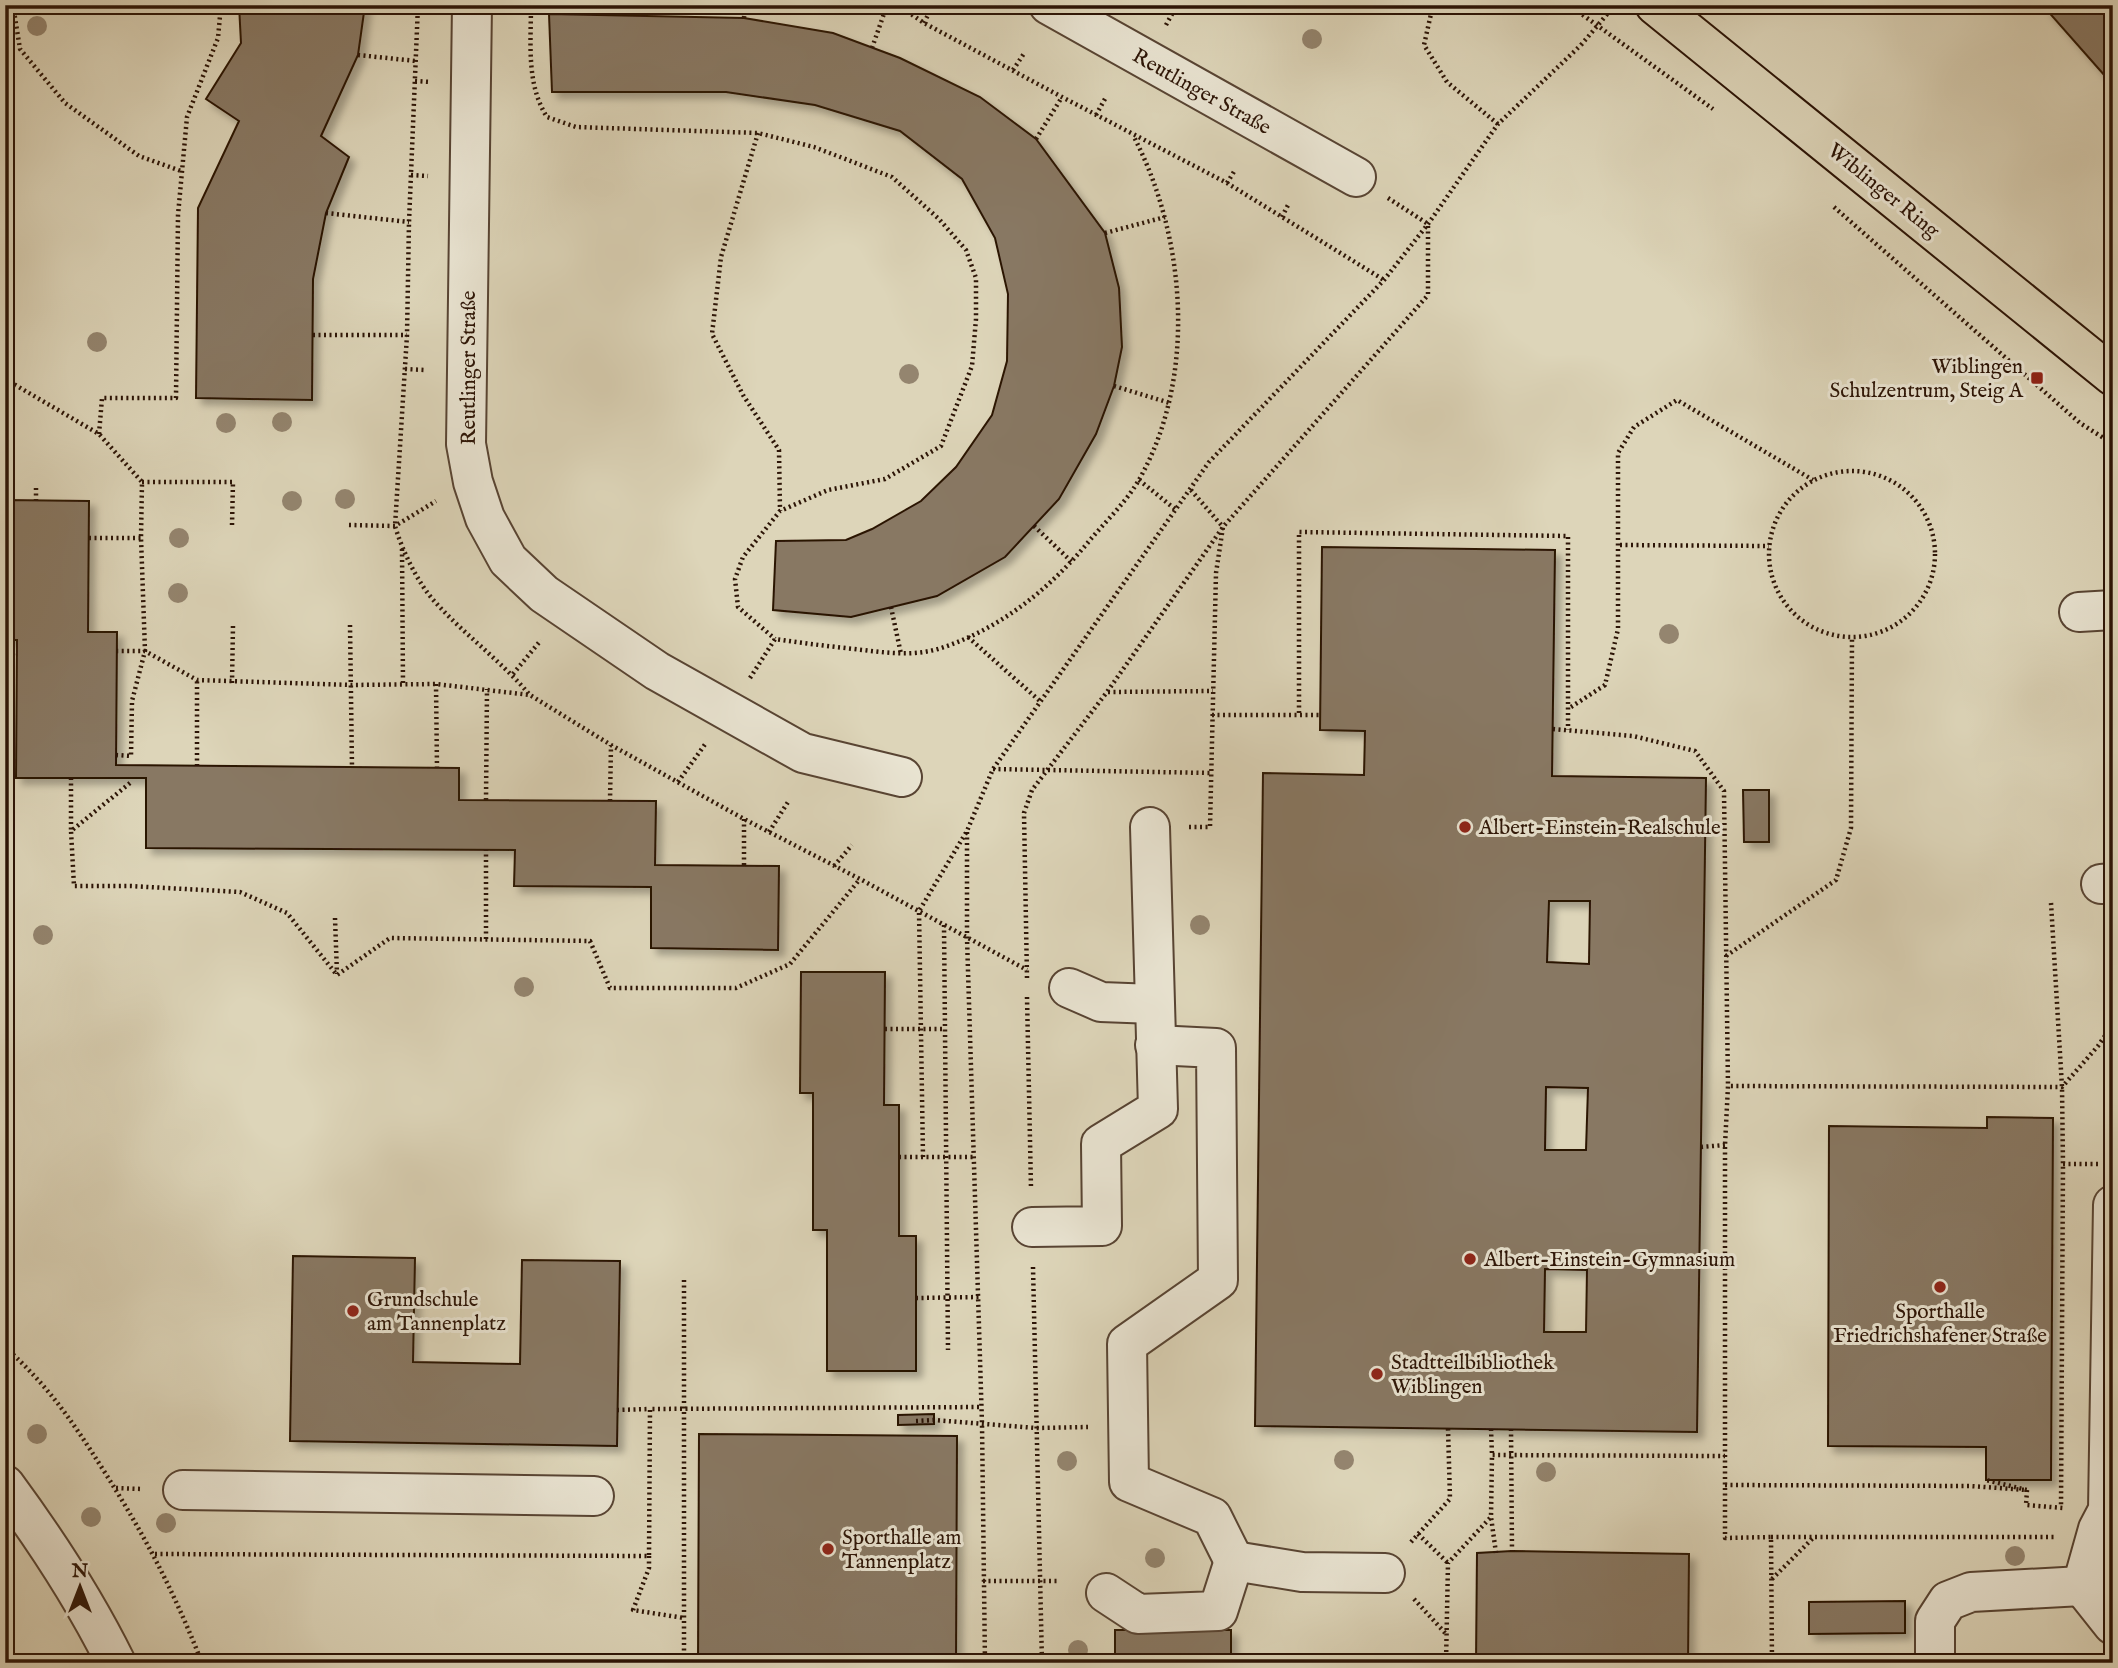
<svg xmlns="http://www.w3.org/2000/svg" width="2118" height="1668" font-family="'IM FELL English',serif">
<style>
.building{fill:#887863;stroke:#2c1406;stroke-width:2;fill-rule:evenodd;filter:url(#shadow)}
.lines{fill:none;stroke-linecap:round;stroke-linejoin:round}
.minor-casing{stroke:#584433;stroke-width:42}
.major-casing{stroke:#2c1406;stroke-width:42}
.path{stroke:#2c1406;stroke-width:4.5;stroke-dasharray:2 3.5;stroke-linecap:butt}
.minor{stroke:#e9e4d2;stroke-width:38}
.major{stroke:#ddd5b9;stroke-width:38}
.path-bridge{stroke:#2c1406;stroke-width:4.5;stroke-dasharray:2 3.5;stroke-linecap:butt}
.tree{fill:#94856f}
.poi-dot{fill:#8f2418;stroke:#e9e4d2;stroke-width:2.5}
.labels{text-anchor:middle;stroke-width:6;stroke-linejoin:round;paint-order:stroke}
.street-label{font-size:21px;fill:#2c1406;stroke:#e9e4d2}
.poi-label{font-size:21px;fill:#2c1406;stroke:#e9e4d2;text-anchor:start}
</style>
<defs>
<filter id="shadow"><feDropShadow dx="6" dy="6" stdDeviation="3.5" flood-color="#0004"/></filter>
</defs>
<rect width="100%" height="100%" fill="#ddd5b9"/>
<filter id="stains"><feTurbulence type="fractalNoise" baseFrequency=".00286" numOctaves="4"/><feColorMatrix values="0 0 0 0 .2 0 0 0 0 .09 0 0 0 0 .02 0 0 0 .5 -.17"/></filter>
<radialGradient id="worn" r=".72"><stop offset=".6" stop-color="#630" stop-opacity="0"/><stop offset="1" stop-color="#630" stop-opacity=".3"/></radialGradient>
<g class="building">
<path d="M239,5H365L358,55L321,136L349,157L326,213L313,279L312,400L196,398L198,208L239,121L206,99L241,43Z"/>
<path d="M2049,5H2113V85L2045,8Z"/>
<path d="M549,14L744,18L833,33L900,58L980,97L1036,139L1105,233L1119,288L1122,347L1114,386L1096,434L1059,499L1005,557L937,596L851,617L773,610L776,541L846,540L872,529L921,501L956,467L992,415L1007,361L1008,294L995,238L962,179L900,131L815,105L726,92H552Z"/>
<path d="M5,500L89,501L88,632H117L116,765L459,768V800L656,801L655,865L779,866L778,950L651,948V887L514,886L515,850L146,848V778H16L17,640H5Z"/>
<path d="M1322,547L1555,550L1552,776L1706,778L1697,1432L1255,1426L1263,773L1364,775L1365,731L1320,730ZM1549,901H1590L1589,964L1547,962ZM1546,1087L1588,1088L1586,1150H1545ZM1545,1269L1587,1270L1586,1332H1544Z"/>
<path d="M1743,790H1769V842H1744Z"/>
<path d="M801,972H885L884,1105H899V1236H916V1371H827V1230H813V1093H800Z"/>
<path d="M1987,1117L2053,1118L2051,1480H1986V1447L1828,1446L1829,1126L1987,1128Z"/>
<path d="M293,1256L415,1258L413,1362L520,1364L522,1260L620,1261L617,1446L290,1441Z"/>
<path d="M934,1414V1424L898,1425V1415Z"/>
<path d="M699,1434L957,1436L956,1663H698Z"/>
<path d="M1512,1551L1689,1554L1688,1663H1476L1477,1553Z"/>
<path d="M1905,1601V1633L1809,1634V1602Z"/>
<rect x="1115" y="1630" width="116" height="33"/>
</g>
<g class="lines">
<g class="minor-casing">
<g id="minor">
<path d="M472,5L466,444L473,482L485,518L508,560L544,594L657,671L803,753L902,777"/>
<path d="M1049,5L1356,177"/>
<path d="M2079,612L2113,610"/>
<path d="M2101,884L2113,883"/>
<path d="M1069,988L1101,1002L1154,1004"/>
<path d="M1155,1045L1216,1048L1218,1280L1127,1344L1129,1482L1212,1517L1234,1561"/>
<path d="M1032,1227L1102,1226L1101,1144L1158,1109L1150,827"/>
<path d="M5,1485C47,1542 85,1600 116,1663"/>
<path d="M183,1490L594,1496"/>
<path d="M2082,1586L2098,1529L2108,1510L2113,1205"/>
<path d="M2082,1586L2113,1625"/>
<path d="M1106,1593L1138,1614L1218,1611L1234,1561L1302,1572L1385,1573"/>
<path d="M1935,1663V1621L1948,1601L1971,1592L2082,1586"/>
</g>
</g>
<g class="major-casing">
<path id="major" d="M1655,5L2113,376"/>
</g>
<g class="path">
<path d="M13,5L20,49L65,103L139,156L181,171"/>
<path d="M418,5L409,222L407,335L395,526C402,550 418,584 436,603C465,635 501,661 529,694"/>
<path d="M531,5C531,43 526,84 547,117L576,127L758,133L814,147L892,177L939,219L966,250L976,278V319L972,366L941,446L885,479L828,490L780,511L743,557L735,579L738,607L775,639"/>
<path d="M898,5L924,23L1062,97L1227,183L1384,280"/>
<path d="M1433,5L1424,45L1447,82L1498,124"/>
<path d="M1569,5L1713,109"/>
<path d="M604,16V5"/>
<path d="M744,18L745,5"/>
<path d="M924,23L933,5"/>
<path d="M1166,25L1177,5"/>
<path d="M872,48L887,5"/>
<path d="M358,55L416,61"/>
<path d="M1013,70L1025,52"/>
<path d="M415,81L430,82"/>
<path d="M1096,115L1106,97"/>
<path d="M758,133L721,257L712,334L743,395L779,450L780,511"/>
<path d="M1036,139L1062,97"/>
<path d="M411,175L428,176"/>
<path d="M1227,183L1235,170"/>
<path d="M1388,198L1428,224"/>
<path d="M1834,207L2080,423L2113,444"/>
<path d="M326,213L409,222"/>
<path d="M1282,217L1289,203"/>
<path d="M1105,233L1165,217"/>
<path d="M313,335H407"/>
<path d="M405,369L425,370"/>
<path d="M5,379L99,434L142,482L141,538L145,651L197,680L352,685L436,684L530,695L611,745L744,819L860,879L1027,970"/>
<path d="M1114,386L1170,403"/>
<path d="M99,434L102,398H176L178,215L187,117L218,38L221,5"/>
<circle cx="1852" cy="554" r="83"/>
<path d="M1139,480L1175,509"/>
<path d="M142,482H233L232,525"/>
<path d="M36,501V486"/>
<path d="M349,525L395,526L436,501"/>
<path d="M1034,526L1072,562"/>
<path d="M89,538H141"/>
<path d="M1620,545L1769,546"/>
<path d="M402,549L403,684"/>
<path d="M891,607L901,654"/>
<path d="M350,625L352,767"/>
<path d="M968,637L1041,702"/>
<path d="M5,652L17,653"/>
<path d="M513,674L541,640"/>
<path d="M750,678L775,639C801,643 827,646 854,649C882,652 909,657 938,649C999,630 1050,589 1090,540C1107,520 1128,500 1140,478C1197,376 1186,238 1134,137"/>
<path d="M232,683L233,625"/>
<path d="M436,684L437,768"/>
<path d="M1108,692L1213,691"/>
<path d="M1571,707L1605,685L1618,629V453L1634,427L1677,400L1813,480"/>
<path d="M1299,713V532L1568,536V730"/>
<path d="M1212,715H1320"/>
<path d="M1553,729L1633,736L1695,751L1724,791L1728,1086"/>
<path d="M5,755H16"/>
<path d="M116,755L131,756L132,701L145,651H117"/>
<path d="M197,766V680"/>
<path d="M993,769L1211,773"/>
<path d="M71,778V830"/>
<path d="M678,782L706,743"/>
<path d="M130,783L71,831L74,886H130L240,892L287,913L337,975L390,938L590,941L610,988H736L790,964L860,879"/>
<path d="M486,800L487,689"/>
<path d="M610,801L611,745"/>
<path d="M1189,827H1210L1216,573L1223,527L1190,489"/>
<path d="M769,832L788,802"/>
<path d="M967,832V938L982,1424L985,1663"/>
<path d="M486,849V939"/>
<path d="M744,865V819"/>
<path d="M834,866L852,845"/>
<path d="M2051,903L2062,1087L2063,1164L2061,1507"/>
<path d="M335,918L337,974"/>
<path d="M944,925L948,1350"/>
<path d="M1726,956L1836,880L1851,828L1852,638"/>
<path d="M1027,978L1024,813L1032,790L1107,692L1223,527L1428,295V224"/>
<path d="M1027,997L1031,1188"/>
<path d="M885,1029H944"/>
<path d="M1701,1147L1725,1145"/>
<path d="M899,1157H974"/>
<path d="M923,1157L919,911L967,831L993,769L1209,462L1384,280L1428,224L1498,124L1581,45"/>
<path d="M2063,1164H2101"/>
<path d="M1033,1267L1042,1663"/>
<path d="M684,1280V1663"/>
<path d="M916,1298L979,1297"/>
<path d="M5,1347C48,1386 71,1419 102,1468C144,1534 173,1589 202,1663"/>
<path d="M617,1410L650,1409"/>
<path d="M916,1421L934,1420L1036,1428L1088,1427"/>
<path d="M1491,1429L1492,1455"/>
<path d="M1725,1485L1970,1486L2027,1490L1986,1480"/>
<path d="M116,1488L142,1489"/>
<path d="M2027,1490L2026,1505L2063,1508"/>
<path d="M1418,1534L1448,1563"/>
<path d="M1771,1537H2054"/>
<path d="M1411,1542L1450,1499L1448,1428"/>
<path d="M1496,1553L1491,1517L1492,1455L1725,1456"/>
<path d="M155,1554L649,1556L650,1409L982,1407"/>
<path d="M649,1556V1568L633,1610L684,1618"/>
<path d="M1772,1579L1814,1537"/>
<path d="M983,1581H1059"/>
<path d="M1414,1599L1447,1635"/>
<path d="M1306,1663L1446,1662"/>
<path d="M1446,1663L1448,1563L1491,1517"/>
<path d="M1772,1663L1771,1537L1725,1538V1145L1728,1086L2062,1087L2098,1046L2113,1024"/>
</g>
<use href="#minor" class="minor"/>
<use href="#major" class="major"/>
<g class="path-bridge">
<path d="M1581,45L1615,5"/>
<path d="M1511,1429L1512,1551"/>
</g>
</g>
<g class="tree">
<circle cx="37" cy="26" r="10"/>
<circle cx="1312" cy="39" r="10"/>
<circle cx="97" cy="342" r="10"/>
<circle cx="909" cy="374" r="10"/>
<circle cx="282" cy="422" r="10"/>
<circle cx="226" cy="423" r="10"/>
<circle cx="345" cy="499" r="10"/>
<circle cx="292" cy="501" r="10"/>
<circle cx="179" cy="538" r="10"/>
<circle cx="178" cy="593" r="10"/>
<circle cx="1669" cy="634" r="10"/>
<circle cx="1200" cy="925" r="10"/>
<circle cx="43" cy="935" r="10"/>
<circle cx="524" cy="987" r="10"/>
<circle cx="37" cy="1434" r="10"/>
<circle cx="1344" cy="1460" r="10"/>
<circle cx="1067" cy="1461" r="10"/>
<circle cx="1546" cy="1472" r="10"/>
<circle cx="91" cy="1517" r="10"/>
<circle cx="166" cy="1523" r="10"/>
<circle cx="2015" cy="1556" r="10"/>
<circle cx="1155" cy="1558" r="10"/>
<circle cx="1078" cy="1650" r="10"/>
</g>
<g class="poi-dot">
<rect x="2030" y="371" width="14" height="14" rx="3.5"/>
<circle cx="1465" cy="827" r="7"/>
<circle cx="1470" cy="1259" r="7"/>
<circle cx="1940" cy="1287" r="7"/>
<circle cx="353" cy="1311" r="7"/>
<circle cx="1377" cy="1374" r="7"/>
<circle cx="828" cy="1549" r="7"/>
</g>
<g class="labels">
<g class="street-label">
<text transform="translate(1202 91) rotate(29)" y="7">Reutlinger Straße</text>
<text transform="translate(1884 190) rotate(39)" y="7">Wiblinger Ring</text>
<text transform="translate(468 368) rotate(-90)" y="7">Reutlinger Straße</text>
</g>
<g class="poi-label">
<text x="2023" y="373" text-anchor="end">Wiblingen<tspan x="2023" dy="24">Schulzentrum, Steig A</tspan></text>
<text x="1479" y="834">Albert-Einstein-Realschule</text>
<text x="1484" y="1266">Albert-Einstein-Gymnasium</text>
<text x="367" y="1306">Grundschule<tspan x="367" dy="24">am Tannenplatz</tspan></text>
<text x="1940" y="1318" text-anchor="middle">Sporthalle<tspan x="1940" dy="24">Friedrichshafener Straße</tspan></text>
<text x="1391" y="1369">Stadtteilbibliothek<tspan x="1391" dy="24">Wiblingen</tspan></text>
<text x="842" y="1544">Sporthalle am<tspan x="842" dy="24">Tannenplatz</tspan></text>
</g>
</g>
<rect width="2118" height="1668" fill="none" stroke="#ddd5b9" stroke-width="28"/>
<rect x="7" y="7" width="2104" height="1654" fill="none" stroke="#2c1406" stroke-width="3.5"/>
<rect x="14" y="14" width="2090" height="1640" fill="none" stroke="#2c1406" stroke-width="2"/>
<g transform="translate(80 1587)" stroke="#e9e4d2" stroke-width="5" paint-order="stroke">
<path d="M0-5L12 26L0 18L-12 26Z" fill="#2c1406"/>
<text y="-10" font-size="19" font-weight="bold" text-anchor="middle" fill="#2c1406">N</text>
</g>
<rect width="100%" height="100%" filter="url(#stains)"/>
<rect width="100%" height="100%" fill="url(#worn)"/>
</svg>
